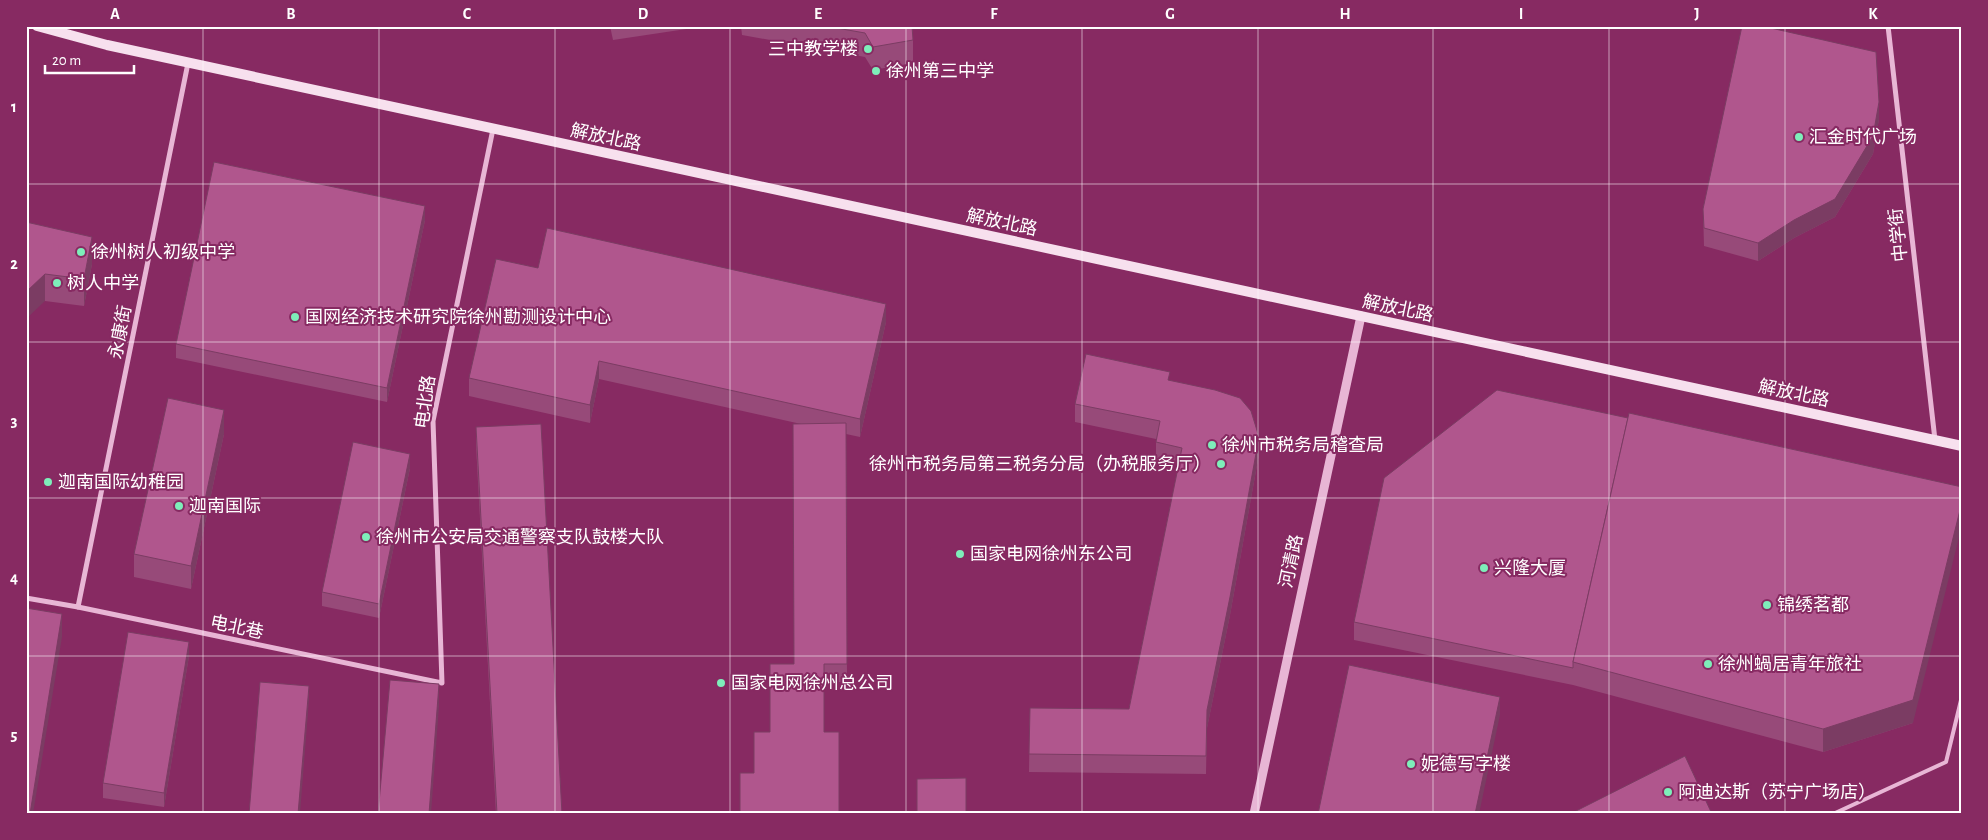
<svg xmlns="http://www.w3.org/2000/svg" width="1988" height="840" font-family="'Alegreya Sans','Noto Sans SC',sans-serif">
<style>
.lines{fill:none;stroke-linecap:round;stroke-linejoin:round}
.service{stroke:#e8b6d5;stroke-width:4}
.minor{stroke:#e8b6d5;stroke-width:5}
.tertiary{stroke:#e8b6d5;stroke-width:9}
.secondary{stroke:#f7e0ee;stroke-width:10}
.wall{fill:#974a79}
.shaded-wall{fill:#7b3c63}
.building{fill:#b0568d;stroke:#7b3c63}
.grid{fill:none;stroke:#fff;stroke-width:1;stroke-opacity:0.55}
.poi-dot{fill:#7eeeba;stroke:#872a62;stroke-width:2}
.labels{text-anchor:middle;stroke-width:4;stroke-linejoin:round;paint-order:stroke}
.poi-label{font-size:18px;fill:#fff;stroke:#872a62;text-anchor:start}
.street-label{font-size:18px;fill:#fff;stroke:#872a62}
.neatline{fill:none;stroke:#fff;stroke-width:2}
.grid-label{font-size:16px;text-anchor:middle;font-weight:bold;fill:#fff}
</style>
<rect width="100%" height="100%" fill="#872a62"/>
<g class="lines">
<path class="service" d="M1833,814L1946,762L1962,696"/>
<g class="minor">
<path d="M1888,26L1935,440"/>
<path d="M26,598L78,607L442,683L433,421L493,129"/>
<path d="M78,607L188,63"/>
</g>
<path class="tertiary" d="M1254,814L1361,316"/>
<path class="secondary" d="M37,26L107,45L1962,446"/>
</g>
<g class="wall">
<path d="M610,26H693V28L613,40Z"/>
<path d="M741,26H912L913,40V63L873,70L865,57L742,35Z"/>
<path d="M1879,119L1873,154L1835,217L1794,238L1758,261L1704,246L1703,209Z"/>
<path d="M425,220L387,402L176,358V344Z"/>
<path d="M26,222L92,264L84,306L45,301Z"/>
<path d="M538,268L886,322L860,437L846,434L847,682H824L754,773L770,732L794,664L801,424L599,379L590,423L469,396V378Z"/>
<path d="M1170,381L1259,454L1230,615L1207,728L1206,774L1029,772L1030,708L1129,709L1179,465L1156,460V439L1075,422V404Z"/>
<path d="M1628,418L1913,723L1823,752L1573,685L1354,640V622Z"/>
<path d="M476,427L562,814H496L476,445Z"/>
<path d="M224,434L191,589L134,577V554Z"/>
<path d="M410,468L379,618L322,606V592Z"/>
<path d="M189,656L164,807L103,798V783Z"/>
</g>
<g class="shaded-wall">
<path d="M1879,102V119L1873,154L1835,217L1794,238L1758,261V243L1794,220Z"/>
<path d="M425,206V220L387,402V388Z"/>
<path d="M92,237V264L84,306V279Z"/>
<path d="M45,274V301L26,319V292Z"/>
<path d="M886,304V322L860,437V419Z"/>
<path d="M599,361V379L590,423V405Z"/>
<path d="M224,410V434L191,589V566Z"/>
<path d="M1259,437V454L1230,615L1207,728L1206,774L1207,710Z"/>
<path d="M410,454V468L379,618V604Z"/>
<path d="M1962,502V525L1913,723L1823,752V729Z"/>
<path d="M62,614V637L33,814H30Z"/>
<path d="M189,642V656L164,807V793Z"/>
<path d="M439,684V707L431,814H429Z"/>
<path d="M309,686V700L300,814H298Z"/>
<path d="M1500,697V715L1479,814H1475Z"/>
</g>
<g class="building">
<path d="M825,26H912L913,40L873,47L865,33Z"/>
<path d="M1742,26H1762L1876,52L1879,102L1873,136L1835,199L1794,220L1758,243L1704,228L1703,209Z"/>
<path d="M214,162L425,206L387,388L176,344Z"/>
<path d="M26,222L92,237L84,279L45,274L26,292Z"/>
<path d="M547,228L886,304L860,419L599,361L590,405L469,378L496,259L538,268Z"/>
<path d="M1086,354L1170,372L1168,380L1215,390L1240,398L1251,411L1259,437L1230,597L1207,710L1206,756L1029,754L1030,708L1129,709L1182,448L1156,442L1160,421L1075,404Z"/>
<path d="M1497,390L1628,418L1573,662V668L1354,622L1384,478Z"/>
<path d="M168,398L224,410L191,566L134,554Z"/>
<path d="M1629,413L1962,487V502L1913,700L1823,729L1573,662Z"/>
<path d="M846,423L847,664H824V732H839V814H740V773H754V732H770V664H794L793,424Z"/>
<path d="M541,424L562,814H497L476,427Z"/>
<path d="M353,442L410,454L379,604L322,592Z"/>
<path d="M26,608L62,614L30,814H26Z"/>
<path d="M128,632L189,642L164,793L103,783Z"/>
<path d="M1349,665L1500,697L1475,814H1318Z"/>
<path d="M390,680L439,684L429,814H378Z"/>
<path d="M260,682L309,686L298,814H249Z"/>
<path d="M1685,756L1712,814H1570Z"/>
<path d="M966,778V814H917V779Z"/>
</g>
<path class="grid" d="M203,26V814M379,26V814M555,26V814M730,26V814M906,26V814M1082,26V814M1258,26V814M1433,26V814M1609,26V814M1785,26V814M26,184H1962M26,342H1962M26,498H1962M26,656H1962"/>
<g class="poi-dot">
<circle cx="868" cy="49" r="5"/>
<circle cx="876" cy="71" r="5"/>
<circle cx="1799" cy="137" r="5"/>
<circle cx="81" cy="252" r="5"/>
<circle cx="57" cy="283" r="5"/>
<circle cx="295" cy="317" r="5"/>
<circle cx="1212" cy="445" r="5"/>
<circle cx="1221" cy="464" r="5"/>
<circle cx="48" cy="482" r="5"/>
<circle cx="179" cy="506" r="5"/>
<circle cx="366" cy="537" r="5"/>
<circle cx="960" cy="554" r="5"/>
<circle cx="1484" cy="568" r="5"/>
<circle cx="1767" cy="605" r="5"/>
<circle cx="1708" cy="664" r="5"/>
<circle cx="721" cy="683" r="5"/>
<circle cx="1411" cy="764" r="5"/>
<circle cx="1668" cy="792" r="5"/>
</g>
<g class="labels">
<g class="poi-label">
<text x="858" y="55" text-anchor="end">三中教学楼</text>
<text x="886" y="77">徐州第三中学</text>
<text x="1809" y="143">汇金时代广场</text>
<text x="91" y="258">徐州树人初级中学</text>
<text x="67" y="289">树人中学</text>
<text x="305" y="323">国网经济技术研究院徐州勘测设计中心</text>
<text x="1222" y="451">徐州市税务局稽查局</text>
<text x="1211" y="470" text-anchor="end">徐州市税务局第三税务分局（办税服务厅）</text>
<text x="58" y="488">迦南国际幼稚园</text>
<text x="189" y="512">迦南国际</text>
<text x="376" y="543">徐州市公安局交通警察支队鼓楼大队</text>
<text x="970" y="560">国家电网徐州东公司</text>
<text x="1494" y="574">兴隆大厦</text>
<text x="1777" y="611">锦绣茗都</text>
<text x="1718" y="670">徐州蝸居青年旅社</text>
<text x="731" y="689">国家电网徐州总公司</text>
<text x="1421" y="770">妮德写字楼</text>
<text x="1678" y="798">阿迪达斯（苏宁广场店）</text>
</g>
<g class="street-label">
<text transform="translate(606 137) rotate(12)" y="6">解放北路</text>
<text transform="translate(1002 222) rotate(12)" y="6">解放北路</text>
<text transform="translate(1898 235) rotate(-96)" y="6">中学街</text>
<text transform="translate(1398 308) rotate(12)" y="6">解放北路</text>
<text transform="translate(120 332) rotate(-79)" y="6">永康街</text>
<text transform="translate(1794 393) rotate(12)" y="6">解放北路</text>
<text transform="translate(425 402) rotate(-82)" y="6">电北路</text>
<text transform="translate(1291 561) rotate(-78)" y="6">河清路</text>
<text transform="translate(237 627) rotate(12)" y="6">电北巷</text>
</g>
</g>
<rect width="1988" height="840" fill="none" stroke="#872a62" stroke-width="55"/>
<path d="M45 65v8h89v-8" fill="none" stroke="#ffffff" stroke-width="2.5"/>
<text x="52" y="65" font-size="15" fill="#ffffff" stroke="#872a62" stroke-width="4" paint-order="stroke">20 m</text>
<rect x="28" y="28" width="1932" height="784" class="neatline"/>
<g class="grid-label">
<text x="115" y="19">A</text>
<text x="291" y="19">B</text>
<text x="467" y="19">C</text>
<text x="643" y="19">D</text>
<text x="818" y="19">E</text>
<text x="994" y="19">F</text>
<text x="1170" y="19">G</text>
<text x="1345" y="19">H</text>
<text x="1521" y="19">I</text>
<text x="1697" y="19">J</text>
<text x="1873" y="19">K</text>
<text x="14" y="112">1</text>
<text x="14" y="269">2</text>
<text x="14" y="426">3</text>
<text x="14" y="583">4</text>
<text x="14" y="740">5</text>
</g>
</svg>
